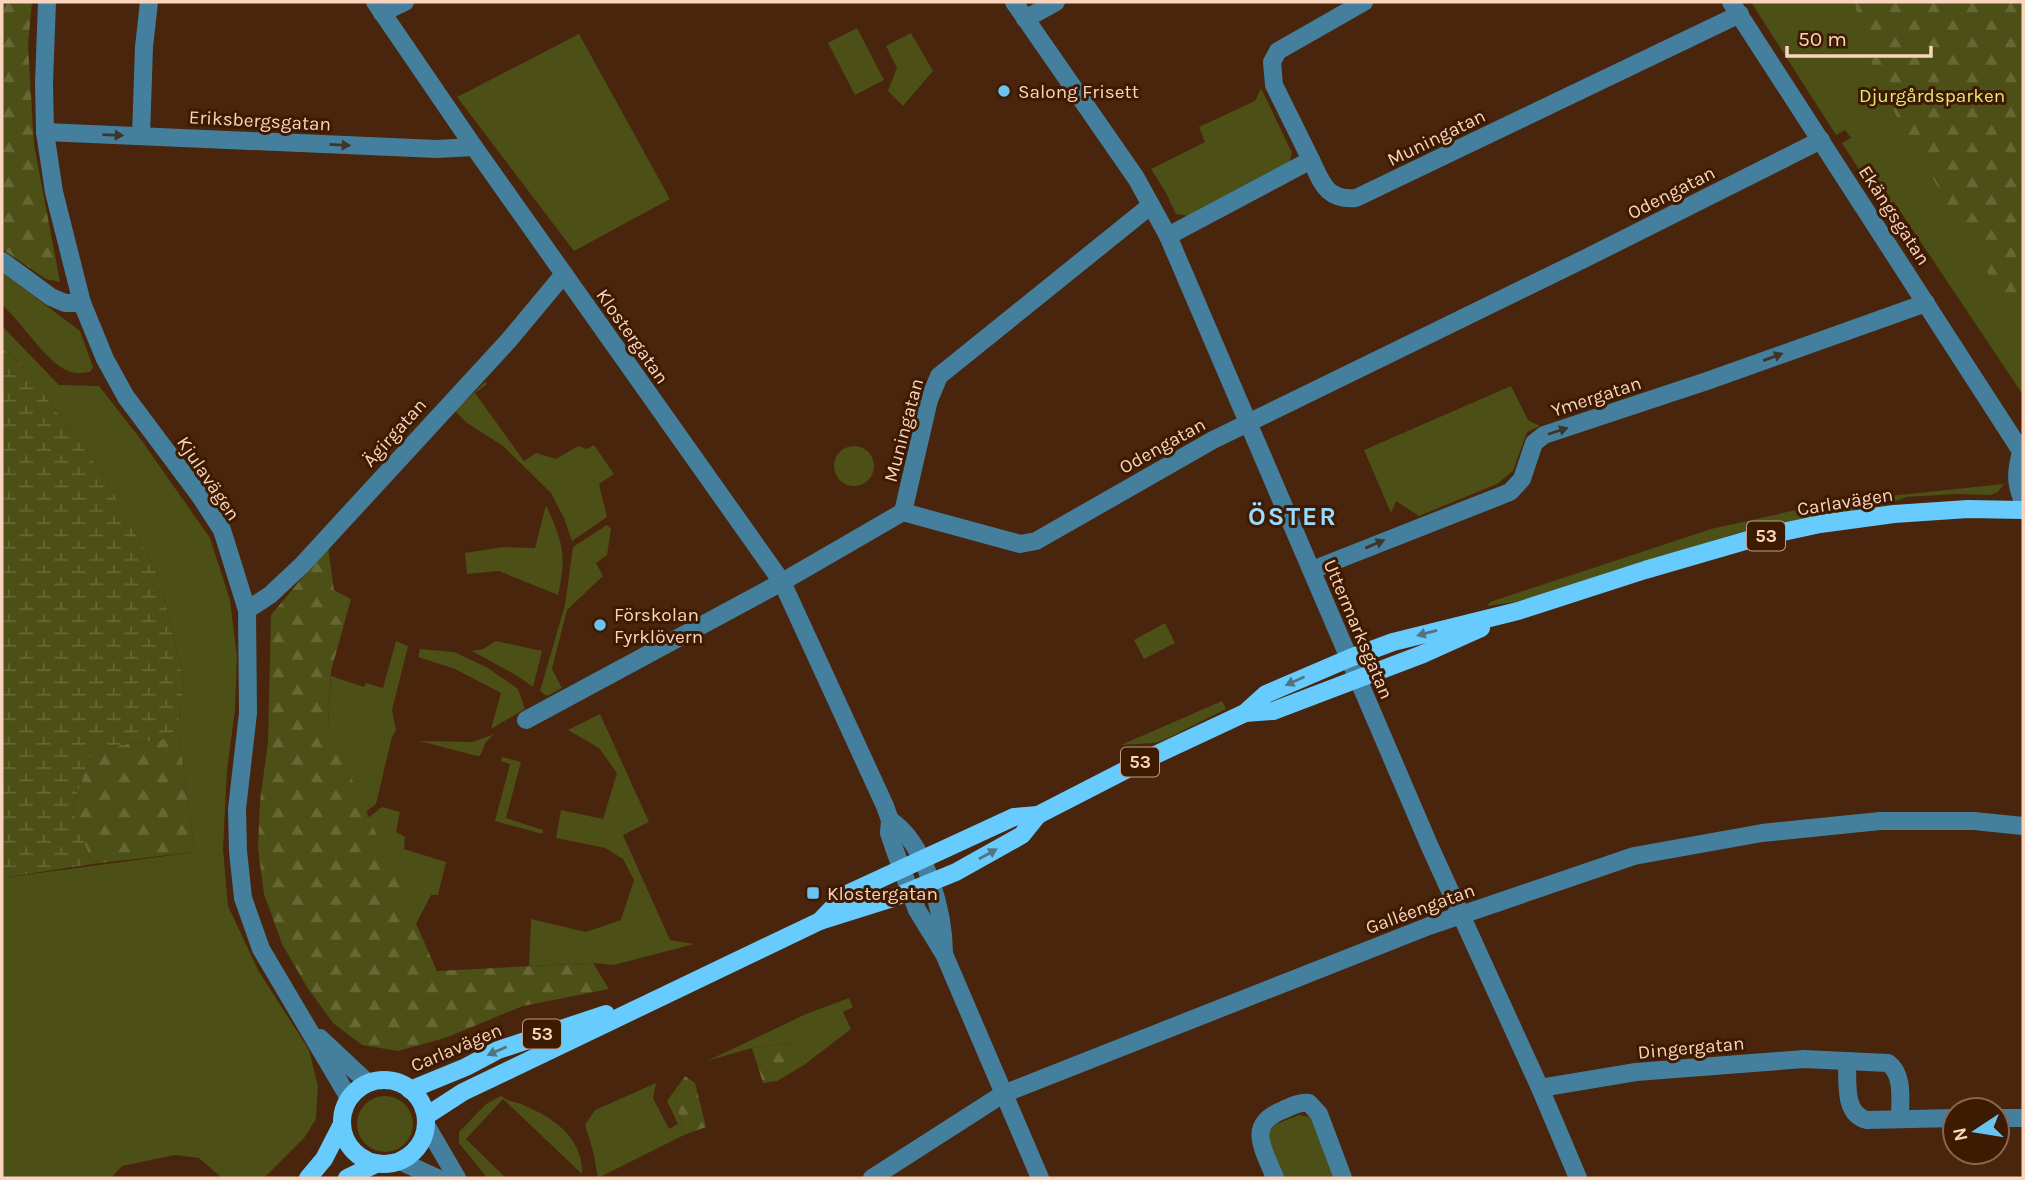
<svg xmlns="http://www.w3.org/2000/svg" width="2025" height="1180" font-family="Karla,sans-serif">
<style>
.green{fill:#4c4f16}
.forest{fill:url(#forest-firs)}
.wetland{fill:url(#wetland-marsh)}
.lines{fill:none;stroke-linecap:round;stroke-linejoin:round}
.minor{stroke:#447f9d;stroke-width:18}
.major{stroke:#68cbfd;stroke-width:18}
.oneway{fill:#3f3429}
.oneway2{fill:#527380}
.poi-dot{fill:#6ac3f1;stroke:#3d1b02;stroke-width:2.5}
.labels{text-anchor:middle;stroke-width:6;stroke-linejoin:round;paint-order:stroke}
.shield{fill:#3d1b02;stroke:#c29c85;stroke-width:2}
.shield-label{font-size:18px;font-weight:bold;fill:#fbd4bd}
.poi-label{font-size:19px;fill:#fbd4bd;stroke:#3d1b02;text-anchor:start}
.park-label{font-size:19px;fill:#e2eb76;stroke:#3d1b02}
.street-label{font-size:19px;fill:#fbd4bd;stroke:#3d1b02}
.district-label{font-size:26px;font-weight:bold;letter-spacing:2px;fill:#9bdafc;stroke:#3d1b02}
</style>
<defs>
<pattern id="forest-firs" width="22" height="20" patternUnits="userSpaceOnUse" patternTransform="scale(1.75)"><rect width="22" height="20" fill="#4c4f16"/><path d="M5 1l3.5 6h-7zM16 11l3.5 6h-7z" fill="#676736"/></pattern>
<pattern id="wetland-marsh" width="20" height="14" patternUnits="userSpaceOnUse" patternTransform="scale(1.75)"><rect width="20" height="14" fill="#4c4f16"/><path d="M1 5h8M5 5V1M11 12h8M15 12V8" fill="none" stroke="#676736"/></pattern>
</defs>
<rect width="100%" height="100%" fill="#48250c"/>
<g class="green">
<path d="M1751,2H2023V395L1894,202L1883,207L1842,143L1851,138L1845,130L1836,135Z"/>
<path d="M857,28L884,80L855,95L828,43Z"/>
<path d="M911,33L933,71L903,106L888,91L897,68L886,46Z"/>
<path d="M579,34L670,199L574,251L457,97Z"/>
<path d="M1261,88L1292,153L1289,164L1189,216L1176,214L1165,191L1151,169L1205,142L1199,127L1255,101Z"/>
<path d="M2,272L80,331L93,367L90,372C82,373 75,374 68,371C46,362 22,322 2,305Z"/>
<path d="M2,326L59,385L99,386L142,441L210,538L230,600L237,657L235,710L227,770L223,849L228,906L258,970L309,1050L318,1086L316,1119L304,1138L264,1178H222L199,1158L175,1155L122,1166L111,1178H2V878L195,852L178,729L184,681L158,574L102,473L23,366L2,348Z"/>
<path d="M485,382L487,384L475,393L524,461L536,453L556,459L578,446L587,449L594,445L614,474L599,484L607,517L572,541L564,518L551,493L503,446L467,423L455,411Z"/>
<path d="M1511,386L1528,420L1540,426L1527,432L1513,471L1497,484L1419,516L1396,501L1391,513L1364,450Z"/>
<circle cx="854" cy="466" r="20"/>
<path d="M2004,484L1998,492L1991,495L1956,494L1906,497L1886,505L1802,519L1738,533L1523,601L1487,606L1490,602L1711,529L1819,505L1889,496Z"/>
<path d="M546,505C563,543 567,554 558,595L499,571L467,574L465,553L503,547L535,548Z"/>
<path d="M607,525L611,529L607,555L596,563L603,576L567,610L552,669L562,688L547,696L540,691L565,605L573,547Z"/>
<path d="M1165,623L1175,643L1144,659L1134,640Z"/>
<path d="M396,641L408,646L392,710L396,730L392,737L376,804L366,812L328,725L331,676L364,687L366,683L383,688Z"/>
<path d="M496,641L542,651L533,687L516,675L472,651L483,649Z"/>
<path d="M420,649L454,652L488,668L518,689L525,709L491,729L501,693L455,669L418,657Z"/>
<path d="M1222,701L1226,709L1164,740L1155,743L1121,745Z"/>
<path d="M600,714L649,822L623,835L670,940L694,944L614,965L592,963L529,966L531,919L586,932L621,920L634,880L623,859L605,848L556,838L561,810L603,819L617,773L599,748L568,730Z"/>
<path d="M494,734L486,742L480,756H477L419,741L473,742Z"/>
<path d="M502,757L521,762L506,818L543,830L542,834L495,821L510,764L501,761Z"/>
<path d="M382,807L400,812L396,832L405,837L404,849L446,862L438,895H431L416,924L368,818Z"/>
<path d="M849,998L853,1007L843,1012L851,1029L804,1065L790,1043L752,1048L707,1061L806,1014Z"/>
<path d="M685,1076L675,1097L684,1135L598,1178L593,1151L585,1125L595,1110L656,1083L653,1098L669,1129L678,1124L667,1101Z"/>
<circle cx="385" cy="1124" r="28"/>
<path d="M501,1096C507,1101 514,1101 521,1104C553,1117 583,1137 582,1174L503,1099L466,1139L506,1178H487L459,1143V1132L486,1104Z"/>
<path d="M1299,1115L1314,1118L1335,1171L1333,1178H1282L1273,1155L1268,1133L1276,1124Z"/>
</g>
<g class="forest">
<path d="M2,2H32L28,45L34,145L60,282L46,279L2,249Z"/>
<path d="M1855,2H2023V334L1896,115C1877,79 1861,43 1855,2Z"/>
<path d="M328,547L334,590L351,599L331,671L328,725L437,971L593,963L609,989L523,1006L445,1038L398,1051L362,1045L333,1023L307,987L282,944L264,894L258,848L260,801L268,742L271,615Z"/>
<path d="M178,729L195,852L92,864L72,808L93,749L163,739Z"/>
<path d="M790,1043L804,1065L777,1081L763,1083L752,1048Z"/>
<path d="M685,1076L695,1083L706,1127L684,1135L675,1097Z"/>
</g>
<path class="wetland" d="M2,348L23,366L102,473L158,574L184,681L178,729L163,739L93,749L72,808L92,864L2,878Z"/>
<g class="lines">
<g class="minor">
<path d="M47,2L44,83L45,132L54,192L82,303L105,359L126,397L200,496L222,530L247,610L248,713L237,809L238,851L243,898L261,949L349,1098"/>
<path d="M375,2L474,147L782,582L885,806L890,820L889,833L894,848L917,910L944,954L1040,1178"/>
<path d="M1014,2L1136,178L1168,236L1430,847L1540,1088L1578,1178"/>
<path d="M1731,2L2023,454"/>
<path d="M382,13L405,2"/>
<path d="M1025,19L1056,2"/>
<path d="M45,132L437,149L474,147"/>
<path d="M141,136L144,47L149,2"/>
<path d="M1311,160L1274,85L1272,62L1278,51L1364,2"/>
<path d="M1168,236L1311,160C1322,183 1326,200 1356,198L1740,14"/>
<path d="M2,261L51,297L65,303H82"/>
<path d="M2021,452C2016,471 2015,483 2023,501"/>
<path d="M903,512L929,400L939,376L1150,206"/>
<path d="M1312,570L1510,492L1522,479L1534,443L1544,435L1707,381L1926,303"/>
<path d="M247,610L270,595L302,565L509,340L564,274"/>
<path d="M526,720L782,582L903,512L1020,544L1036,541L1213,440L1586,258L1821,140"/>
<path d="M890,820C926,843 944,913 944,954"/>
<path d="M320,1038L368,1083"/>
<path d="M1847,1061C1848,1082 1843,1114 1867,1120L1955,1118"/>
<path d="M1540,1088L1636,1072L1804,1059L1888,1063C1904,1074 1900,1100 1900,1119"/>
<path d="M1997,1118H2023"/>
<path d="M426,1125L457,1178"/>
<path d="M400,1161L437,1178"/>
<path d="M872,1178L1003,1094L1429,926L1634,856L1762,833L1880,821H1974L2023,826"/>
<path d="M1275,1178C1264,1149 1245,1125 1283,1110C1292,1106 1299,1102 1309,1103L1319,1114L1343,1178"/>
</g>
<g class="major">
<path d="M1245,713L1273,711L1423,654L1481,628"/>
<path d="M820,921L845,895L1014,817L1038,815L1149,758L1245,713L1266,694L1350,658L1393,642L1518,611L1645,570L1755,538L1820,524L1894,514L1968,509L2023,510"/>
<circle cx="384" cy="1122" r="42"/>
<path d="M410,1090L466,1067L498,1050L606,1014"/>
<path d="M426,1116L463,1092L820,921L890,899L956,872L1022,835L1038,815"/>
<path d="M308,1178L324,1159L342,1124"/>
<path d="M347,1178L376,1164"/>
</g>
</g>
<defs><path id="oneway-solid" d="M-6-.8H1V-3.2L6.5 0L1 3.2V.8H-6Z" transform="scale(1.75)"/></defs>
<g class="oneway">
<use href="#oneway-solid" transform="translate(113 135) rotate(2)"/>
<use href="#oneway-solid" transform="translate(340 145) rotate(3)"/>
<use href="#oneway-solid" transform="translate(1773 357) rotate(-20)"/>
<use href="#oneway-solid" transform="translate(1558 431) rotate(-18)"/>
<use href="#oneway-solid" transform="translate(1375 544) rotate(-23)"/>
</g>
<g class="oneway2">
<use href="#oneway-solid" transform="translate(1427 633) rotate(165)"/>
<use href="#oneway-solid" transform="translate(1295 681) rotate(156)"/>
<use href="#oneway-solid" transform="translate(988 854) rotate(-29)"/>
<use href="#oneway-solid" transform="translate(497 1051) rotate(156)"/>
</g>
<g class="poi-dot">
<circle cx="1004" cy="91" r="7"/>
<circle cx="600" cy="625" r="7"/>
<rect x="806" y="886" width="14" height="14" rx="3.5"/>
</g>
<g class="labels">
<g class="shield">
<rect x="1747" y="521.5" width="38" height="29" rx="5"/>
<rect x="1121" y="747.5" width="38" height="29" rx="5"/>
<rect x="523" y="1019.5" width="38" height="29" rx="5"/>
</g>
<g class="shield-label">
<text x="1766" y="542">53</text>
<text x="1140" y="768">53</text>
<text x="542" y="1040">53</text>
</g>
<g class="poi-label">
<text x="1018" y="98">Salong Frisett</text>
<text x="614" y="621">Förskolan<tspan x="614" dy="22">Fyrklövern</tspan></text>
<text x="827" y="900">Klostergatan</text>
</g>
<g class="park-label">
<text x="1932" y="102">Djurgårdsparken</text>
</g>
<g class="street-label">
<text transform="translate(260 120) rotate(3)" y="7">Eriksbergsgatan</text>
<text transform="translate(1436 137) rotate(-26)" y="7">Muningatan</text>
<text transform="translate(1671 192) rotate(-27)" y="7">Odengatan</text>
<text transform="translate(1895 215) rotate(57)" y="7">Ekängsgatan</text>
<text transform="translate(633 336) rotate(55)" y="7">Klostergatan</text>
<text transform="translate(1596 396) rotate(-18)" y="7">Ymergatan</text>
<text transform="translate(903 430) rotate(-75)" y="7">Muningatan</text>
<text transform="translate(394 432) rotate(-48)" y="7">Ägirgatan</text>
<text transform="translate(1162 445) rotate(-29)" y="7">Odengatan</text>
<text transform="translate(209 478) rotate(56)" y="7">Kjulavägen</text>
<text transform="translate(1845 501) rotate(-9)" y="7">Carlavägen</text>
<text transform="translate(1359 629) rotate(67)" y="7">Uttermarksgatan</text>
<text transform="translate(1420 908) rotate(-20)" y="7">Galléengatan</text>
<text transform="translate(456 1047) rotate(-23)" y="7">Carlavägen</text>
<text transform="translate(1691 1047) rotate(-5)" y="7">Dingergatan</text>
</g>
<g class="district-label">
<text x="1293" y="525">ÖSTER</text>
</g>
</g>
<rect width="2025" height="1180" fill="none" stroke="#fbd4bd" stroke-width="7"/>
<g transform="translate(1976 1131) rotate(258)"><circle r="33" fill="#3d1b02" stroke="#89654d" stroke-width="2"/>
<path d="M0-5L12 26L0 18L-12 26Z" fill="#6ac3f1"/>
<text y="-10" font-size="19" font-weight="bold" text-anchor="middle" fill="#fbd4bd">N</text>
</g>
<path d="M1787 46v10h144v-10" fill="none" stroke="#fbd4bd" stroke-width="3.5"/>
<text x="1798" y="46" font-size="21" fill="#fbd4bd" stroke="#3d1b02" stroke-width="5" paint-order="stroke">50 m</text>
</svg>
